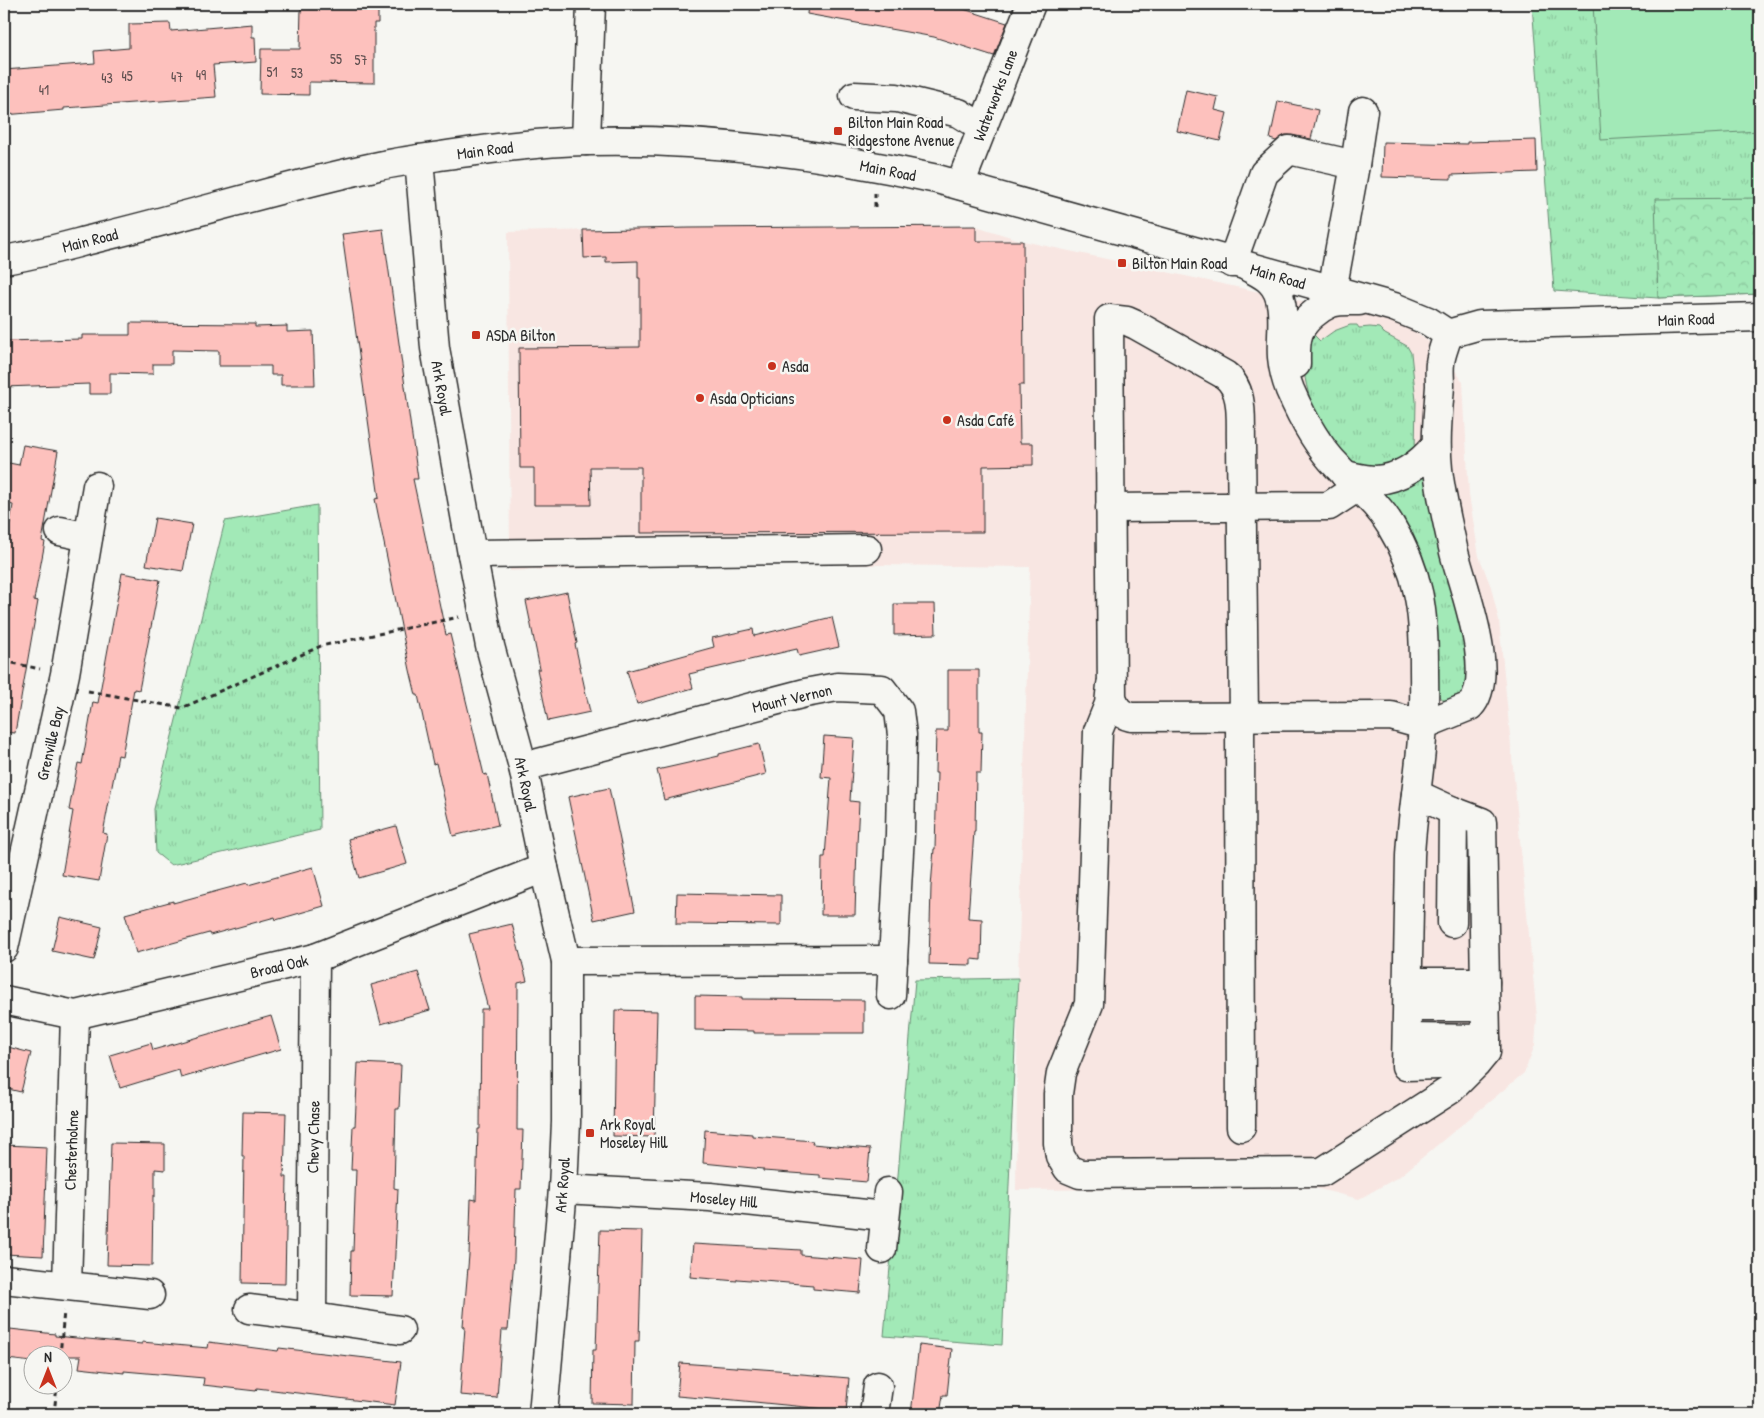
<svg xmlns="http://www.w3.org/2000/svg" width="1764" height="1418" font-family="'Patrick Hand',sans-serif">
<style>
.built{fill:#f8e6e2}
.grass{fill:url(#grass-tufts);stroke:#668a71}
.park{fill:url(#park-crowns);stroke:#668a71}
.pitch{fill:#a2e9b7;stroke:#668a71}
.building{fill:#fdc1bd;stroke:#2b2b2b}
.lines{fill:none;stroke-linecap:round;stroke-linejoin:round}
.minor-casing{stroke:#2b2b2b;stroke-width:31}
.major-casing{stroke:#2b2b2b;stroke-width:31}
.path{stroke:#2b2b2b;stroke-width:3;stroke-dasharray:5 4;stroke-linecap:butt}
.minor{stroke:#f6f6f2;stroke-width:28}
.major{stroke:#f6f6f2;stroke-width:28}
.poi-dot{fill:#c8321e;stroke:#f6f6f2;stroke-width:2}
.labels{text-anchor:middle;stroke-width:5;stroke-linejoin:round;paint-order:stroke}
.number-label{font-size:14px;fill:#605050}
.street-label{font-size:16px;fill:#2b2b2b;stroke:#f6f6f2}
.poi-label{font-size:16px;fill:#2b2b2b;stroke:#f6f6f2;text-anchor:start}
</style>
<defs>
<pattern id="grass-tufts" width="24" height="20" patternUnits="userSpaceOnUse" patternTransform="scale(1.25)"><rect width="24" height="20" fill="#a2e9b7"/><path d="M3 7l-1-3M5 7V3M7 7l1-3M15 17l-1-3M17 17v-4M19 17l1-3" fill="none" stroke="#8cc89e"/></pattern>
<pattern id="park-crowns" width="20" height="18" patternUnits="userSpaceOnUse" patternTransform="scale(1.25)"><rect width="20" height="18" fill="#a2e9b7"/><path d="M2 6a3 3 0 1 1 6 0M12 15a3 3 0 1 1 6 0" fill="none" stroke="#8cc89e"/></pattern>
</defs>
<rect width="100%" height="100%" fill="#f6f6f2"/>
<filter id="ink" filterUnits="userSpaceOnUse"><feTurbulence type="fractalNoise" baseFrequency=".02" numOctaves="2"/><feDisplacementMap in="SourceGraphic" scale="10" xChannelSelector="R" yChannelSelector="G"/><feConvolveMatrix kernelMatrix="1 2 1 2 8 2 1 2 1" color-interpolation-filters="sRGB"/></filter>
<g filter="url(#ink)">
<path class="built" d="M976,226L1023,241L1390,320L1415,332L1443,352L1463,382L1469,495L1479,556L1491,587L1499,621L1537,1018L1535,1045L1524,1073L1400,1176L1359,1199L1315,1188L1016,1190L1018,978L1030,567L731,563L510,571L508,232L689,228Z"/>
<g class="grass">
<path d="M1532,4H1760V294L1658,298L1554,291Z"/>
<path d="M1350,325H1357L1359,328L1370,327L1379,328L1385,334L1407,346L1411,353L1416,401L1415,450C1408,455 1400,463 1393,465C1383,468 1368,468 1358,465C1329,457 1304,395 1304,366C1303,354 1308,344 1313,334L1320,341L1334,331Z"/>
<path d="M1426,470L1486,684L1448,704L1437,694L1377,488Z"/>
<path d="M317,505L320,830L171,865L156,853L154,809L225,521Z"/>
<path d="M1018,978L1002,1345L884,1336L915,980Z"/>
</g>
<path class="park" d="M1760,198V294L1658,298L1655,199Z"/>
<path class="pitch" d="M1593,4H1760V131L1601,140Z"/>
<g class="building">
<path d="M315,4H378V23H374V83L309,82V95L260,94L261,49H300L301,8L315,9Z"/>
<path d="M808,4H948L1007,23L994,56L934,37L807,14Z"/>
<path d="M170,23L171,31L252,24V37H255L256,62L213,65L216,97L64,108V110L4,115V70L95,63L94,51L129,48V24Z"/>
<path d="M1186,90L1218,97L1215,110L1227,113L1220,141L1177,131Z"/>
<path d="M1278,101L1318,110L1311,139L1292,135H1285L1276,141L1270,139Z"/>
<path d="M1536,140L1537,172L1451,175V179L1382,177L1383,142L1467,144V142Z"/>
<path d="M976,226V241H1023L1024,385H1019L1020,443H1033V465L983,466V532L641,533V467H590L591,505H534V468H520L519,348L640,347V278H638V261L606,262V257L584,258L583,230L689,228Z"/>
<path d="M383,229L418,479H413L446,635L450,634L484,775L487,774L498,825L453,836L436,763L433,764L418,695H416L410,670L375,499L379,498L342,234Z"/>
<path d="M130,323L255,324V327L287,326V332L313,331L315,385H281V375H271V366H219V351L172,350V364H153V374L110,373V394H89V384L4,387V341L82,339V335H130Z"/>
<path d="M23,445L58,451L42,541L45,542L34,600L38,601L15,733L4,732V557L13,505L4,503V462L19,465Z"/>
<path d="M155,518L192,524L183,571L146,565Z"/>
<path d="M122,573L160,580L139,690L134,689L122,756L118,755L103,833L107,834L99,881L62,875L73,811L69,810L78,763L82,764L93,702L98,703Z"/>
<path d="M567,592L577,643L575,644L590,712L548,721L537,669H540L526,601Z"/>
<path d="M894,604H935L936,634L894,635Z"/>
<path d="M832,617L839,647L799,656L797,649L689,674L693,688L637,704L627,671L714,647L712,638L753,629L754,636Z"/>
<path d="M948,670H979V732H982L981,773H976L975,831H974L968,918L982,919L981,960L971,959V965L929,964L931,887L934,849H935L937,773H935L936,731H948Z"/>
<path d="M824,736L854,738L850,801L859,802L857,844L855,915H821L822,857H825L831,778L821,777Z"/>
<path d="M759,744L766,774L664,800L657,770L719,756V754Z"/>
<path d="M609,788L635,911L594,920L568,797Z"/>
<path d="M396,826L407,864L359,878L348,839Z"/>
<path d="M313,867L324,906L276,920L275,917L210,935L209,933L136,953L125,914L173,901V903L247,883L248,885Z"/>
<path d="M677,893L781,895V925L676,924Z"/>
<path d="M60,917L102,927L94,960L52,951Z"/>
<path d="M512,924L527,981L518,983L517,1130H523L521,1189H516L514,1259L508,1330H502L497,1398L460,1395L465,1327L463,1326L469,1255L471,1199L476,1200L478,1129H480L481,1009H488L469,934Z"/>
<path d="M418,972L430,1010L381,1024L371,985Z"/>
<path d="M695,996L742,997V999L864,1000V1033H754V1031L695,1030Z"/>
<path d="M615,1010L657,1011L654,1137L613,1136Z"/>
<path d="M271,1016L281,1049L181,1078L179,1070L120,1088L110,1055L151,1043L153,1050Z"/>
<path d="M4,1046L31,1053L21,1092L4,1088Z"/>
<path d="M358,1063L401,1065L399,1109H396L394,1188L398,1189L393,1296L350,1295L351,1251H353L356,1170H351L353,1126H355Z"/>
<path d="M243,1112L286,1113L284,1177H287L285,1284L242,1283L244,1156H242Z"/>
<path d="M705,1130L752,1134V1136L813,1141L812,1144L870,1149L867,1182L820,1178V1175L763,1171V1169L703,1163Z"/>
<path d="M111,1143L165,1144V1170L155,1169V1196H153L152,1266L107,1265Z"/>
<path d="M5,1145L47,1147L43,1256L4,1254Z"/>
<path d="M600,1230L642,1231L639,1341H635L634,1404L592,1403L593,1350H596Z"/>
<path d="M693,1244L801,1250V1255L863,1260L860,1293L813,1289V1285L776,1282L737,1279V1281L690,1277Z"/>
<path d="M10,1329L55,1334V1336L142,1344V1342L208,1348L209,1342L278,1351L279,1348L401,1362L395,1405L257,1388L256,1391L203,1385L204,1378L124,1371V1373L79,1368L81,1356H32V1362L7,1359Z"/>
<path d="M919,1345L952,1349L947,1395H943L940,1414H911Z"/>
<path d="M680,1363L790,1371V1373L849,1378L846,1411L724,1399V1400L677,1396Z"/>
</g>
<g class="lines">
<g class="minor-casing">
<g id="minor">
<path d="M854,96L897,98L959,113L983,128"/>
<path d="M586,141L591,4"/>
<path d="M419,159L435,348L472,554L490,646L523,767L544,868L566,961V1122L563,1189L543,1414"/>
<path d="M960,185L1031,4"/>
<path d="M1232,263L1264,173L1289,150L1355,165"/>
<path d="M1248,267C1255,271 1264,275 1270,281C1289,299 1280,334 1282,357C1283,368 1286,380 1290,390C1302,418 1317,446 1338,467C1356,487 1377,502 1391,526C1420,573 1424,613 1424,667C1424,686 1425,705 1423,724C1421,768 1412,812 1410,856L1406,1066L1476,1064"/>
<path d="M1332,291L1355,165L1363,111"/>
<path d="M1296,364C1296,353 1295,343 1299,332C1304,320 1319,308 1331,303C1340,300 1350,301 1359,301"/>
<path d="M1345,475C1355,477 1366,480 1376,480C1400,479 1421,463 1436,445"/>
<path d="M1110,508L1329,506L1358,487"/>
<path d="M60,531L88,537"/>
<path d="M472,554L867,549"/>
<path d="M1111,685L1109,704L1098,731L1089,1004L1061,1073L1058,1094V1143L1060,1156L1068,1169L1080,1174L1322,1172L1450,1090L1476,1064L1486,1052V1039L1482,822L1453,811L1416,794"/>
<path d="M1240,717L1241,1127"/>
<path d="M1244,717L1241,443C1240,420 1245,390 1225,375L1136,325L1127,321L1109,319L1112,696C1114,707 1119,714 1131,717L1391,716L1423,725L1470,706C1498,676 1463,588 1454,552C1448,525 1441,497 1438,469C1435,441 1438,414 1440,386C1440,378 1439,370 1440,363C1441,353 1446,343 1448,334"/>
<path d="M523,767L805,693L837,687L882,689L899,711L902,735L900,834L891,995"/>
<path d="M1452,923L1453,811"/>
<path d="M4,948L65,674L97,486"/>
<path d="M566,961L893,960"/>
<path d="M1408,982H1485"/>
<path d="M4,1000L75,1015L315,958L544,868"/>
<path d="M1408,1007H1486"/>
<path d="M1407,1038L1486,1039"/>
<path d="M563,1189L710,1197L884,1216"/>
<path d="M882,1249L888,1192"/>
<path d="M4,1279L150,1295"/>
<path d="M67,1285L75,1015"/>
<path d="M249,1309L312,1317L400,1330"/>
<path d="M312,1317L315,958"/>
<path d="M874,1414L878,1386"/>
</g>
</g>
<g class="major-casing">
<path id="major" d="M4,260C35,255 66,246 97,238C189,216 280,187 374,167C395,162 418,159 440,156C488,149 538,142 587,141C702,138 824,154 937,179L1394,307L1428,321L1448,334L1480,325L1760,317"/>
</g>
<g class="path">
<path d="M875,193V211"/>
<path d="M4,661L40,669"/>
<path d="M88,691L182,708L321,646L459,617"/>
<path d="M60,1356L64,1311"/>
<path d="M54,1414L57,1386"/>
</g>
<use href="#minor" class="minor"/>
<use href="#major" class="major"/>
</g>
</g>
<g class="poi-dot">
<rect x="833" y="126" width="10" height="10" rx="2.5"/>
<rect x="1117" y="258" width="10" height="10" rx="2.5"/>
<rect x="471" y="330" width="10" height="10" rx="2.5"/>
<circle cx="772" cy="366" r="5"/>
<circle cx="700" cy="398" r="5"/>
<circle cx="947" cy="420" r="5"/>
<rect x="585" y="1128" width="10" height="10" rx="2.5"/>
</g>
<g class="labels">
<g class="number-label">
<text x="336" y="64">55</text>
<text x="361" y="65">57</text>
<text x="272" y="77">51</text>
<text x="297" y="78">53</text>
<text x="201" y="80">49</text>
<text x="127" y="81">45</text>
<text x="177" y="82">47</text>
<text x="107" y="83">43</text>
<text x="44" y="95">41</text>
</g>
<g class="street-label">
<text transform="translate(995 95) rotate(-69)" y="6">Waterworks Lane</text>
<text transform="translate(485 150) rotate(-7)" y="6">Main Road</text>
<text transform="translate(888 170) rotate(11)" y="6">Main Road</text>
<text transform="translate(90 240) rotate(-14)" y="6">Main Road</text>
<text transform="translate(1278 276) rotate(16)" y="6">Main Road</text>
<text transform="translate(1686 319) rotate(-2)" y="6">Main Road</text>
<text transform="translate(442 388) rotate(80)" y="6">Ark Royal</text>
<text transform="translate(792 698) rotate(-13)" y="6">Mount Vernon</text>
<text transform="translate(50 743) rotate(-77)" y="6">Grenville Bay</text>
<text transform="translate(526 784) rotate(78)" y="6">Ark Royal</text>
<text transform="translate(279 966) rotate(-13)" y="6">Broad Oak</text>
<text transform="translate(313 1137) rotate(-89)" y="6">Chevy Chase</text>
<text transform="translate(71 1150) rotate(-88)" y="6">Chesterholme</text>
<text transform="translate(562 1185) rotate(-86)" y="6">Ark Royal</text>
<text transform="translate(724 1199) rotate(5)" y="6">Moseley Hill</text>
</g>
<g class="poi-label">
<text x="848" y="128">Bilton Main Road<tspan x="848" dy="18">Ridgestone Avenue</tspan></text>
<text x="1132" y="269">Bilton Main Road</text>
<text x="486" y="341">ASDA Bilton</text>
<text x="782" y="372">Asda</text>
<text x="710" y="404">Asda Opticians</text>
<text x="957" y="426">Asda Café</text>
<text x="600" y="1130">Ark Royal<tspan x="600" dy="18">Moseley Hill</tspan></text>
</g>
</g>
<rect width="1764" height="1418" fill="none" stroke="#f6f6f2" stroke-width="20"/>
<rect x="10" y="10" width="1744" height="1398" fill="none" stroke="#2b2b2b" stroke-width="2" filter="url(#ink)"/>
<g transform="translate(48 1370)"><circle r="24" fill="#f6f6f2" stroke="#a5a5a2"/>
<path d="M0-4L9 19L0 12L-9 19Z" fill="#c8321e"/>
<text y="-8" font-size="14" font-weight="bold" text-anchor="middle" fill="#2b2b2b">N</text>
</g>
</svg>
